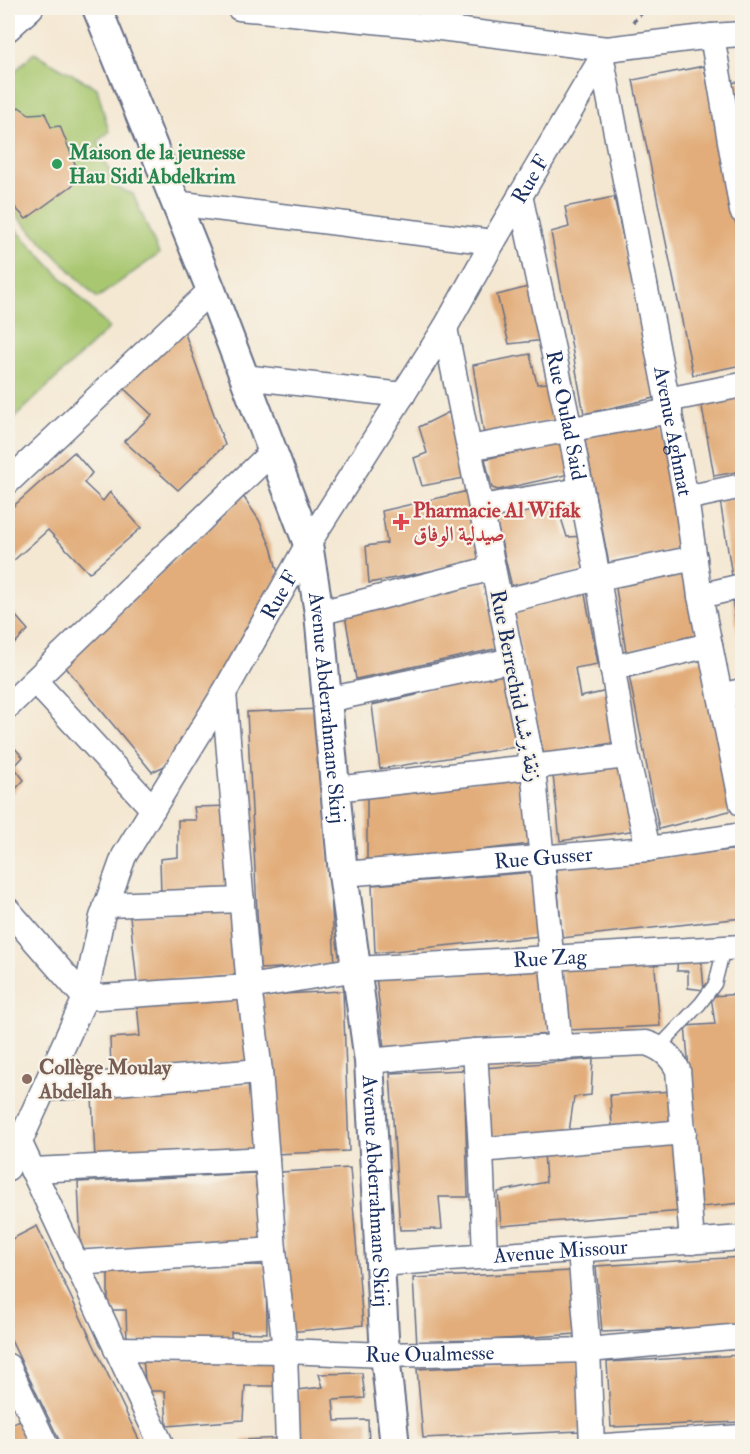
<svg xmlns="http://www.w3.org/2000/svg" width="750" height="1454" font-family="'IM FELL Double Pica',Amiri,serif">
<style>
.green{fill:#a8c76f;stroke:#627b66;stroke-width:1.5}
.building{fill:#e2ad7a}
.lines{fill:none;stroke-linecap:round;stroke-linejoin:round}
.service-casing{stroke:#677087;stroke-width:15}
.minor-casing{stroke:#677087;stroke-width:27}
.tertiary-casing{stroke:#677087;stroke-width:32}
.path{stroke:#677087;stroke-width:4;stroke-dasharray:4.5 4.5;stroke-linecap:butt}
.service{stroke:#fff;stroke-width:12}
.minor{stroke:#fff;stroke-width:24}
.tertiary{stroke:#fff;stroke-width:28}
.leisure-dot{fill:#2e9e5b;stroke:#f7f3e8;stroke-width:2}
.health-dot{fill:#e0444e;stroke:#f7f3e8;stroke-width:2}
.education-dot{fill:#8d6e63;stroke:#f7f3e8;stroke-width:2}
.labels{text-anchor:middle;stroke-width:4.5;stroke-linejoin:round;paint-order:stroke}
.leisure-label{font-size:21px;font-weight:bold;fill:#27864d;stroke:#f7f3e8;text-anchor:start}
.street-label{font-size:21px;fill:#1b2f5e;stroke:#f7f3e8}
.health-label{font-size:21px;font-weight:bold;fill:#be3a42;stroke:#f7f3e8;text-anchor:start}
.education-label{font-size:21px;font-weight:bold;fill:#785e54;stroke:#f7f3e8;text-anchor:start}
</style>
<rect width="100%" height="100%" fill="#f7f3e8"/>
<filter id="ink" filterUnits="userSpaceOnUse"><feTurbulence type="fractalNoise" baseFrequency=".0167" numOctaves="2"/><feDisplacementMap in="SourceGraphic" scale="12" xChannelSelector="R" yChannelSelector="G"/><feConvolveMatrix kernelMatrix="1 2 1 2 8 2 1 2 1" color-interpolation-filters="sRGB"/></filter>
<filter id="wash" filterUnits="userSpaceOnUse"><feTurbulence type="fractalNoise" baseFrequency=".008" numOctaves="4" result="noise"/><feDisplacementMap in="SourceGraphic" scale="24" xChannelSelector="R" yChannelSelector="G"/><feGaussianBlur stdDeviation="1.35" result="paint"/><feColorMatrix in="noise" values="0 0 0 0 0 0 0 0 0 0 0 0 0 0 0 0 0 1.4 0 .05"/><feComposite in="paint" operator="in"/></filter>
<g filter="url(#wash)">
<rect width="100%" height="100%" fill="#f4e8d3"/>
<g class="green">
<path d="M34,53L97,88L109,132L98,141L115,187L133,194L159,254L97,298L8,207V78Z"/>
<path d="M8,221L109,328L8,424Z"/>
</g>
<g id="blocks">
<g class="building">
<path d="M704,66L742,254V365L693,375L633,80Z"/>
<path d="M742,81V142H741L731,83Z"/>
<path d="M19,107L29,114L45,113L51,127L60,126L81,179L26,219L8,200V115Z"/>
<path d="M614,197L659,397L584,414L551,232L569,227L565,207Z"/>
<path d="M536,285L545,340L509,344L497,295Z"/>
<path d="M183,328L225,445L178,490L124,441L152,415L116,381Z"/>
<path d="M530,354L537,384L558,382L564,418L484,435L473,365Z"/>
<path d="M742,393V471L714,476L701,401Z"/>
<path d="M449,412L464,478L422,486L414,458L427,453L419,427Z"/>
<path d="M660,422L687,548L609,564L584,437Z"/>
<path d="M566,441L574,473L498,490L492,488L485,459Z"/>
<path d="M74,452L92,473L84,483L103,501L110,492L141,528L89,573L48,530L13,561L8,555V511Z"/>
<path d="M468,491L483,561L369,583L366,546L387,543L382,511Z"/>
<path d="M243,496L259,520L271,547L279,577L175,761L152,772L63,664Z"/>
<path d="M742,496V574L732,576L720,500Z"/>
<path d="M556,502L567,537L587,536L593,569L512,587L495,516Z"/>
<path d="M684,568L697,635L626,652L615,582Z"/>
<path d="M486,581L499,648L356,679L345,615Z"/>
<path d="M584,589L598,664L575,668L580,697L612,690L622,741L544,756L511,607Z"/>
<path d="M742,597V658H741L732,599Z"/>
<path d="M8,607L28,630L8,650Z"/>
<path d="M707,659L737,809L659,829L629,675Z"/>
<path d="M509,674L522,746L380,769L372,705L416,695L423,690Z"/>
<path d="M321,709L335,965L260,969L247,712Z"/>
<path d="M8,741L23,757L14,767L24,780L8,797Z"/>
<path d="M627,765L637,830L560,841L553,775Z"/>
<path d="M533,774L538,843L367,864V794Z"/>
<path d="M231,806V890L161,896L160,859L178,857V820H196L194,807Z"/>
<path d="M742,849V918L562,938L556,867Z"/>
<path d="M536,872L540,936L375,953L372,885Z"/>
<path d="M237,907L243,974L137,984L130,916Z"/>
<path d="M678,953L701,954L704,990L688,988V971H677Z"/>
<path d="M654,957L660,1026L569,1030L560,962Z"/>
<path d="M546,966L549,1034L384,1048L376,976Z"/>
<path d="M343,991L349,1151L274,1154L261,995Z"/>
<path d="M742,994V1203L702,1207L685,1026L715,1024L711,996Z"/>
<path d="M245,995L251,1063L111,1072L110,1038L140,1036L137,1003Z"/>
<path d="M593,1059L591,1095L574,1097L569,1132L486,1136L484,1068Z"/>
<path d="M464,1070L468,1197H439L442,1229L400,1230L390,1073Z"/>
<path d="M252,1083L259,1149L95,1159L92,1097Z"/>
<path d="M673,1091L675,1123L612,1127L610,1095Z"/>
<path d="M678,1141L682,1211L501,1226L498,1192L546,1182L544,1152Z"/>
<path d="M350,1168L363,1325L289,1332L281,1172Z"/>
<path d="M255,1173L262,1241L81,1251L78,1182Z"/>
<path d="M37,1226L142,1446H62L8,1334V1241Z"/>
<path d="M742,1257V1326L602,1332L596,1266Z"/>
<path d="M266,1265L267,1333L231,1332V1341L127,1342L126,1310H108V1267Z"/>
<path d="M572,1271L577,1334L417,1345L413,1278Z"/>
<path d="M742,1355V1422L611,1427L607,1362Z"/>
<path d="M143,1358L277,1361L279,1386H245L243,1420L167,1426L165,1391H146Z"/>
<path d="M578,1361L580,1431L423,1438L417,1369Z"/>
<path d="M362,1373L365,1398L333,1400L335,1421L368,1420L369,1446H301L297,1390L323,1387L319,1374Z"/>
<path d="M24,1418L38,1446H8V1426Z"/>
<path d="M281,1438V1446H242L243,1440Z"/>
</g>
</g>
</g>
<g filter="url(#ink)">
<use href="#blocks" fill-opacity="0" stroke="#677087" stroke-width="1.5"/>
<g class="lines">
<g class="service-casing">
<path id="service" d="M659,1047L700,1004L715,984L724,948"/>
</g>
<g class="minor-casing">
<g id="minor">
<path d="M239,8L424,26L607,49L712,36L742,34"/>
<path d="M8,29L31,8"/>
<path d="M712,36L742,211"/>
<path id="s1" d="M602,60L686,498L700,596L742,804"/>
<path id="s2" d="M520,195L570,430L598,578L627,756L648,849"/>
<path d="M175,203L493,242"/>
<path d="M445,328L533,767L560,1048"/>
<path d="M244,377L403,395"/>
<path d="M667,400L742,385"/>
<path d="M469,448L670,411"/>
<path d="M8,482L211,290"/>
<path d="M686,498L742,486"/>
<path d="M481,507L580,490"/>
<path d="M700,596L742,586"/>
<path d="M500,602L598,578L695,558"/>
<path d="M319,613L493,568"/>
<path d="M612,668L710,645"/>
<path d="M35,681L153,809"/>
<path d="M224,693L249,987L260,1071L274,1250L285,1351L288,1446"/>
<path d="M721,696L742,691"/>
<path d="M327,700L512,660"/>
<path d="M8,706L272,452"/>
<path d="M335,789L627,756"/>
<path id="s3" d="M343,874L648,849L742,835"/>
<path d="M106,905L242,900"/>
<path id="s4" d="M8,910L85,998L249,987L357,969L742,947"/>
<path d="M475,1051L481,1150L485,1256"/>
<path d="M369,1061L475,1051L646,1043C662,1048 671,1056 678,1070L692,1242"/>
<path d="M44,1089L260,1071"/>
<path d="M19,1141L162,1446"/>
<path d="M481,1150L684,1132"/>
<path id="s5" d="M8,1168L85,998L102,917L124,856L224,693L308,544L445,328L493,242L607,49"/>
<path d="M32,1170L267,1159"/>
<path d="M580,1250L588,1350L592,1446"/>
<path d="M75,1263L274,1250"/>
<path id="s6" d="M379,1264L742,1238"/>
<path id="s7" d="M116,1349L285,1351L385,1355L588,1350L742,1336"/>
<path d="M8,1366L46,1446"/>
<path d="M605,1446L742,1437"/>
</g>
</g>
<g class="tertiary-casing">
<g id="tertiary">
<path id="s8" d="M97,8L211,290L308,544L319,613L343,874L369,1061L385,1355L395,1446"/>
</g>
</g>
<path class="path" d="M633,22L646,8"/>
<use href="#service" class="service"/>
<use href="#minor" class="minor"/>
<use href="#tertiary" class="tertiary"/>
</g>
</g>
<circle class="leisure-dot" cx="57" cy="164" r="6"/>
<path class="health-dot" d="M398 513h6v6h6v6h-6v6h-6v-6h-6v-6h6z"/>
<circle class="education-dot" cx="27" cy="1079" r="6"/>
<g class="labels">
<g class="leisure-label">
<text x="69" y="159">Maison de la jeunesse<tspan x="69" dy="24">Hau Sidi Abdelkrim</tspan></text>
</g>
<g class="street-label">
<text dy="7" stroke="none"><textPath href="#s5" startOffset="1124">Rue F</textPath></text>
<text dy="7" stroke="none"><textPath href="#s2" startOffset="225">Rue Oulad Said</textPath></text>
<text dy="7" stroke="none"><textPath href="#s1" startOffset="378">Avenue Aghmat</textPath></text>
<text dy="7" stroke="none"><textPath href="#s5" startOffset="638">Rue F</textPath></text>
<text transform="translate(516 686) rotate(79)" y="7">Rue Berrechid زنقة برشىد</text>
<text dy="7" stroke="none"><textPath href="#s8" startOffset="741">Avenue Abderrahmane Skirj</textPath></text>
<text dy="7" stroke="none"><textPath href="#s3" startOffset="201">Rue Gusser</textPath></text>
<text dy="7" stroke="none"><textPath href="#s4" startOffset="584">Rue Zag</textPath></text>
<text dy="7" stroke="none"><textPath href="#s8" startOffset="1227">Avenue Abderrahmane Skirj</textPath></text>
<text dy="7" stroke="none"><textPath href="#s6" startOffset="182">Avenue Missour</textPath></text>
<text dy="7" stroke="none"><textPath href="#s7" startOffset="314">Rue Oualmesse</textPath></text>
</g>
<g class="health-label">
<text x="413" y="517">Pharmacie Al Wifak<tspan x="413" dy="24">صيدلية الوفاق</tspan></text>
</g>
<g class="education-label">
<text x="39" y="1074">Collège Moulay<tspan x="39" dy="24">Abdellah</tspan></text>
</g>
</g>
<rect width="750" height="1454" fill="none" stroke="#f7f3e8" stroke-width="30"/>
</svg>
